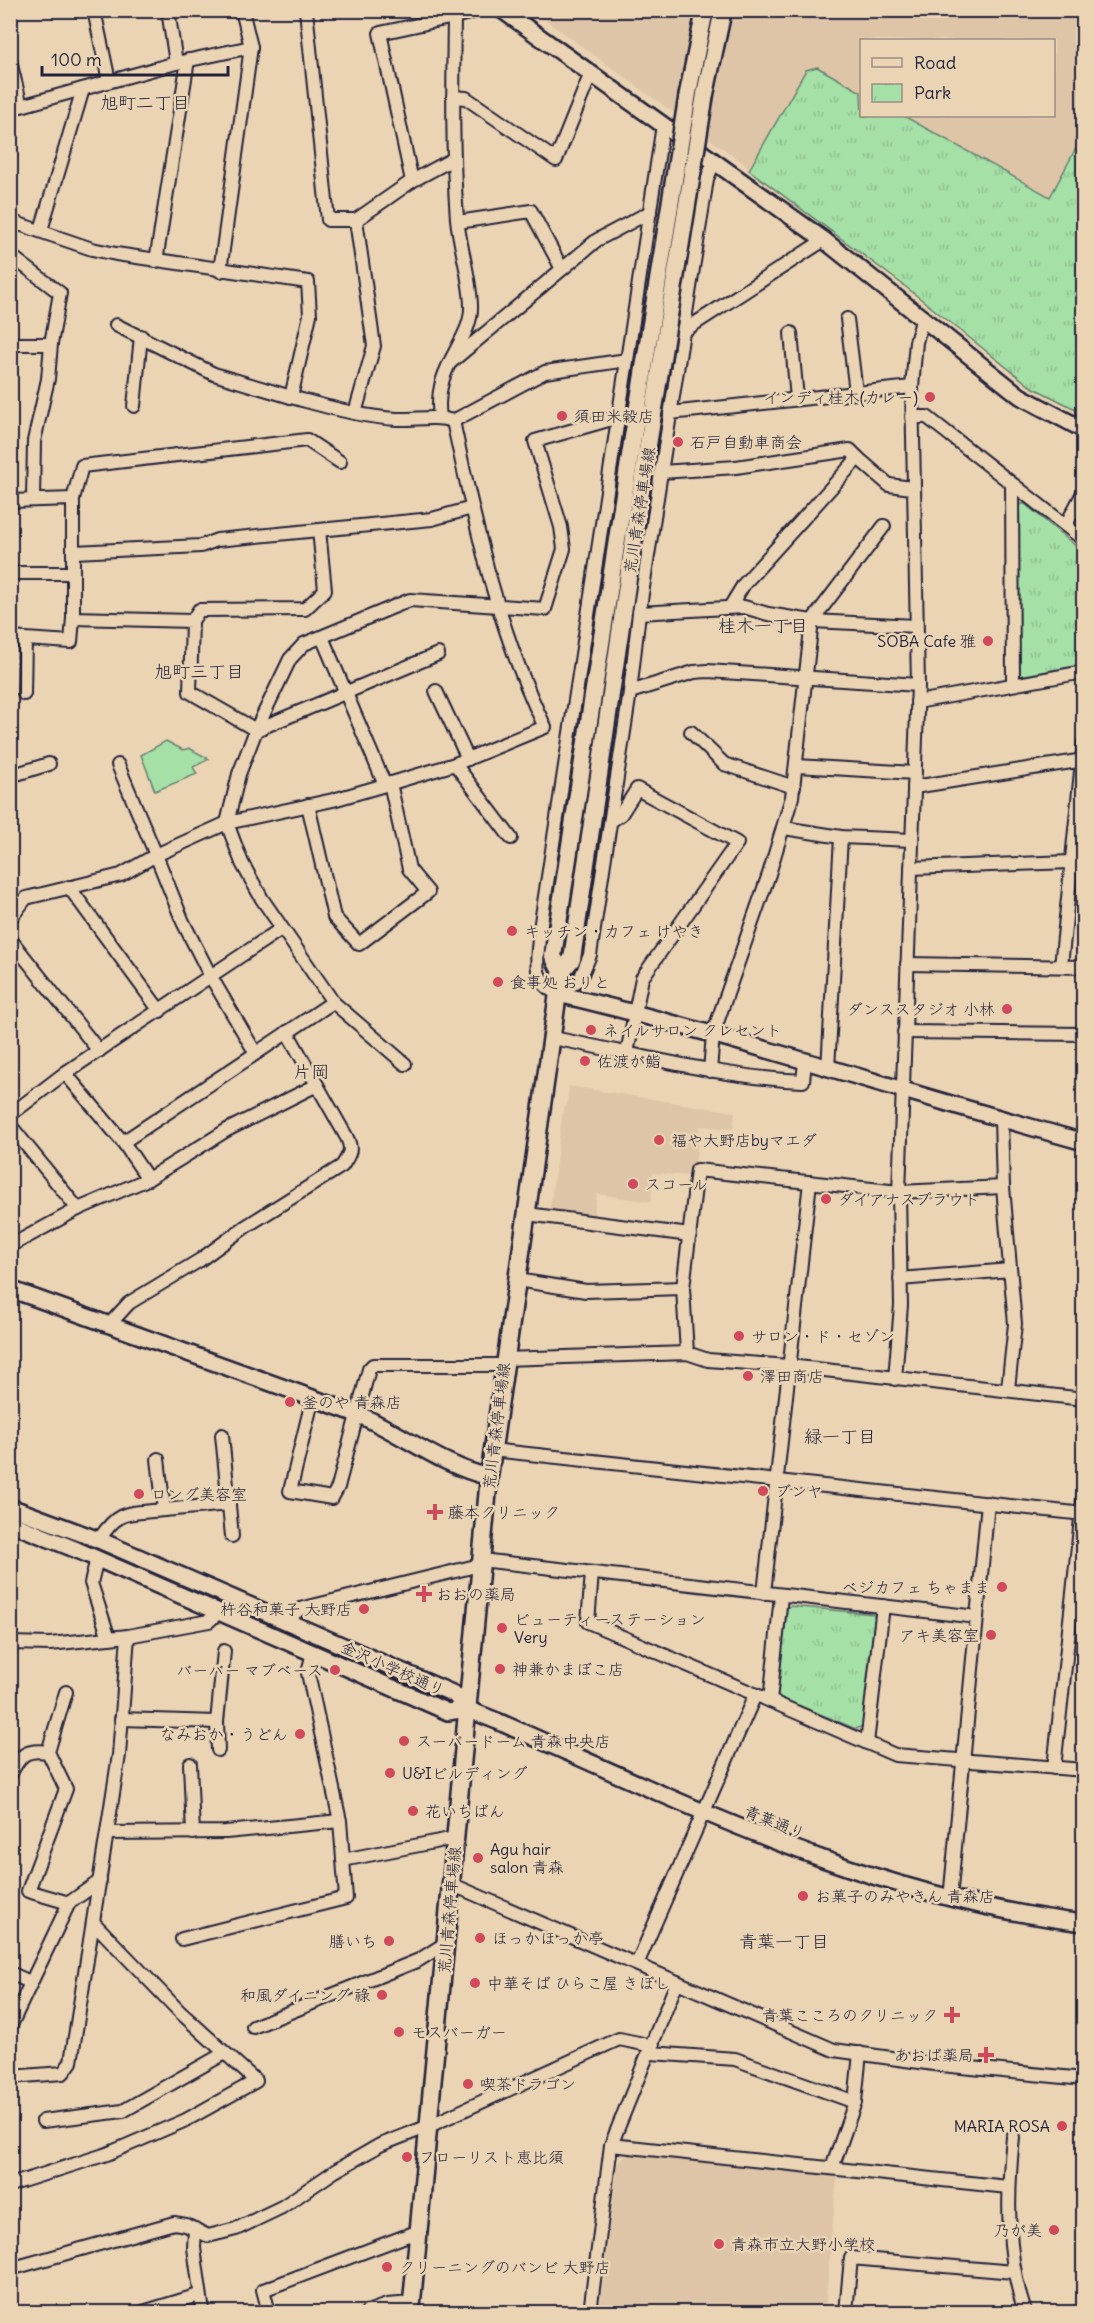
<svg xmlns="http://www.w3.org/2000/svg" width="1094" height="2323" font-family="Delius,'Klee One',sans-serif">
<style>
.built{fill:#dec5a7}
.grass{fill:#a5e0a6;stroke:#648170;stroke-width:1.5}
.park{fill:url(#park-tufts);stroke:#648170;stroke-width:1.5}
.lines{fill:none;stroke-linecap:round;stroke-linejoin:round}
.minor-casing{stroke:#22223b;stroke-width:16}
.tertiary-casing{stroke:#22223b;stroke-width:20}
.secondary-casing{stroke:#22223b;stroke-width:21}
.minor{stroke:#ebd4b4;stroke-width:12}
.tertiary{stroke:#ebd4b4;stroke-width:15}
.secondary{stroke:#ebd4b4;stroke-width:16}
.secondary-bridge-casing{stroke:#22223b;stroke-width:21;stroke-linecap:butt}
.secondary-bridge{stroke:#ebd4b4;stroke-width:16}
.poi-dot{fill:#d1495b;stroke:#ebd4b4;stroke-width:2}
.labels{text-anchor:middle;stroke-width:5;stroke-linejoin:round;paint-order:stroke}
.poi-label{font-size:16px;fill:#22223b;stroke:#ebd4b4;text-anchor:start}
.street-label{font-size:16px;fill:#22223b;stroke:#ebd4b4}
.neighbourhood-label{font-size:18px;fill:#22223b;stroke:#ebd4b4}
</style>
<defs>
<pattern id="park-tufts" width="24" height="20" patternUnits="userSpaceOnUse" patternTransform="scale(1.5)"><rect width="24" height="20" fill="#a5e0a6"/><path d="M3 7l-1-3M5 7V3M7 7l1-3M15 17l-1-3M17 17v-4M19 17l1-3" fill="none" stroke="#8ec090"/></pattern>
</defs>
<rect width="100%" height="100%" fill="#ebd4b4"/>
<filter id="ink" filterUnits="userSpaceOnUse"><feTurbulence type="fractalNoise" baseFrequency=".0167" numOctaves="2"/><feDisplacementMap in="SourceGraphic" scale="12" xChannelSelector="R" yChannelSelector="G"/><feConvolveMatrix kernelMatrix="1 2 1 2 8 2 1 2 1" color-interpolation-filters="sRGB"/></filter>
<g filter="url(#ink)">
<g class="built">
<path d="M533,11H1083V135L1051,197L906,116H1054V40H862L861,91L817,67L806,70L750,168Z"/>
<path d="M569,1086L735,1112L733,1129L700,1126L695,1163H691L689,1176L653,1173L651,1202L597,1194L593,1219L552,1213L550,1208L563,1109L567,1105Z"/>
<path d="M627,2155L837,2176L825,2312H599L618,2163Z"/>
</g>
<path class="grass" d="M166,741L183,750L189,748L209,759L193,767L197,774L155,791L141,755Z"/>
<g class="park">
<path d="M817,67L861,92L862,116H904L1050,197L1083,135V413L1030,386L902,284L749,170L806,70Z"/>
<path d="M1021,504H1025L1083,552L1084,664L1021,677L1017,673V507Z"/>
<path d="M790,1606L873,1614L875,1618L863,1726L856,1729L781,1698L777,1694L787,1608Z"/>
</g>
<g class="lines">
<g class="minor-casing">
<g id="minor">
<path d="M94,10L109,81"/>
<path d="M168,10L176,63"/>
<path d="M306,10L328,220H356L412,181L453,159"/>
<path d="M10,61L21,106L176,63L251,47"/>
<path d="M453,97L466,98L556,160L591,73"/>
<path d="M663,125L540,929C538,957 529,980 558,994L580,979L590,955L630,692L639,613L707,179L714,162"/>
<path d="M412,181L380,33L454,17"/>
<path d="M10,221L92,249L116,254L308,282L310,315L291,397C325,406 361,417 397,419C416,420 434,415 453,421L545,372L627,360"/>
<path d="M458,222L531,211L562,269"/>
<path d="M41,230L83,89"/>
<path d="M10,255L60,293L51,344"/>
<path d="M156,261L188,60"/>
<path d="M220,271L251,47L242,10"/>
<path d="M847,319L856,392"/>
<path d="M116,325L214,374L291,397"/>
<path d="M682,332L824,240"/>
<path d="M791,333L797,399"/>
<path d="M10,344H51L48,379L34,441L33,500"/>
<path d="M451,362L597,240L650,212"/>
<path d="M134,406L141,336"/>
<path d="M355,413L374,346L356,220"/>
<path d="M670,413L912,387"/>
<path d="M440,417C432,366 473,341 471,305C470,276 460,248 457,219C452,152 453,85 454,17L480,10"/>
<path d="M912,417H927L1084,540"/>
<path d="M661,472L736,467L850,450L858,458"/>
<path d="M1012,485L1013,684"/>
<path d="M73,499L82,466L307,440L340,462"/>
<path d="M10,501L73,499V618L192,621L190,692L256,730"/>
<path d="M1066,525L1084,491"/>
<path d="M74,552L201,546L217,540L432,519L472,508"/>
<path d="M10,573H73"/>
<path d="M730,607L744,584L858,458L889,485L912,488"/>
<path d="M639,613L744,607L768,614L812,621L916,626"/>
<path d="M192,621L199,610L305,609L325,590L319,530"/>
<path d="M322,637L385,785"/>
<path d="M10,638L71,642L73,618"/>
<path d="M436,691L468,759"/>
<path d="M630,692L694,672L708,671L918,685"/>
<path d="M24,694L25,639"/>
<path d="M917,702L1084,672"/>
<path d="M256,730L438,654"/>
<path d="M691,732L724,764L794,787"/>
<path d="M455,764L511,838"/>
<path d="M797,766L915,773"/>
<path d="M10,776L49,764"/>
<path d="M914,787L1084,760"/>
<path d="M308,805L334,917L359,944L428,892L409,869L390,783"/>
<path d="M611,821L621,814L637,789L737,843L642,978L627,1053"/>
<path d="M784,828L841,837L912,840"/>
<path d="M911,868L1071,862"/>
<path d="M69,887L160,1011"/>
<path d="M10,919L26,898L121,875L156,855L118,765"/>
<path d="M10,939L99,1051"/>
<path d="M907,964L1084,967"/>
<path d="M1061,966L1084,742"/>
<path d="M904,1032L1084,1034"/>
<path d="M553,1038C636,1054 718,1077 803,1081L805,1062"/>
<path d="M255,1052L211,977L183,922L156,855L227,823L333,800L385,785L455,764L545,727C497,629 476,527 453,421"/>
<path d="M405,1064L333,1002L262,899L242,863L227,823L239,774L256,730L290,659L304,644L410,600L545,609L564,549L561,527L535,441L619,417"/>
<path d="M828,1069L841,837"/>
<path d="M710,1071L713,1034L769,874L792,797L812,621L884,526"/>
<path d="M65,1073L123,1142L148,1179"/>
<path d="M10,1115L65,1073L281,929"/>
<path d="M1001,1119L1003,1187L1015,1324L1008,1389"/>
<path d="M10,1125L78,1209"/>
<path d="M123,1142L333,1002"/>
<path d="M527,1214L690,1235"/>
<path d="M10,1246L78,1209L148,1179L227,1130L317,1085"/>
<path d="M900,1279L1010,1270"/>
<path d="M517,1280L586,1291L683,1288"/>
<path d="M108,1326L129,1303L200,1260L245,1227L342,1166C350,1154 353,1149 346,1136L287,1032"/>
<path d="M687,1353L683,1288L697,1170L899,1192L1003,1187"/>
<path d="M504,1359L687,1353L708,1360L789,1366L1084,1399"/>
<path d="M895,1379L901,1305L899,1192L918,685L912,387L916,342L923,317"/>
<path d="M313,1397L290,1491L332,1498L338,1487L369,1369L373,1365H504"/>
<path d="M222,1435L232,1536"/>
<path d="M492,1450L1084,1514"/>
<path d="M158,1459L164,1510L229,1504"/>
<path d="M99,1540C119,1508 129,1514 164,1510"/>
<path d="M97,1558L91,1583L109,1638"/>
<path d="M481,1560L977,1617L950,1899"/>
<path d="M592,1573L588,1622L895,1755L1084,1770"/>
<path d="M764,1593L810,1182"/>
<path d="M977,1617L988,1503"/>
<path d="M287,1620L300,1609L480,1565"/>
<path d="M10,1643L50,1644L128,1636L209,1621L220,1611"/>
<path d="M66,1692L48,1752L66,1789L28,1891L69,1903"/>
<path d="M770,1701L781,1596"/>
<path d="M121,1719L217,1722"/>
<path d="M867,1743L883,1606"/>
<path d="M218,1750L217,1722L224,1651"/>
<path d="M190,1764L193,1833"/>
<path d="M1054,1768L1084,1491"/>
<path d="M10,1775C20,1755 25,1749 48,1752"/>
<path d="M108,1833L226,1832L340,1821"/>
<path d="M343,1860L455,1838"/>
<path d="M451,1884L834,2050L941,2065L1084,2079"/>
<path d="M182,1939L346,1898L340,1821L308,1673L313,1652"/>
<path d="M637,1964L755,1695"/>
<path d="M10,1973L30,1982"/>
<path d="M10,2027L69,1903L100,1881"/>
<path d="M253,2027L419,1960L446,1943"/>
<path d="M651,2053L735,2059L855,2102"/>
<path d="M10,2077L63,2073L71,2062L119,1755L128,1636"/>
<path d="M43,2121L123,2111L225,2053"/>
<path d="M1013,2137C1007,2195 1006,2256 1025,2312"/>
<path d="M611,2145L1008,2187"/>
<path d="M832,2168L855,2102L860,2053"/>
<path d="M10,2185L107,2154L186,2120L256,2081L180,2012L93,1922"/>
<path d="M195,2229L194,2248L203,2312"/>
<path d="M10,2269L174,2223L186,2225L208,2236L236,2229L282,2207L335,2171L380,2145L429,2126L619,2039L653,2046"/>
<path d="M143,2312L199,2295"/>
<path d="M269,2312L263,2290L419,2231"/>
<path d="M367,2312L387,2305L412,2303"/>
<path d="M590,2312L611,2145L677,1982"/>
<path d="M846,2312L851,2258L1014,2272"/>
</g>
</g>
<g class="tertiary-casing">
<g id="tertiary">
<path d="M502,10L824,240L1020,396L1084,430"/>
<path d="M558,994C735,1036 908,1094 1084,1142"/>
<path d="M10,1289L357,1414C402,1433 441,1466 489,1477"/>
<path d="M10,1507L99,1540L454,1694L467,1709"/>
<path d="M10,1523L77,1550L448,1712L467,1709L497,1721C689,1805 872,1898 1084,1923"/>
</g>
</g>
<g class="secondary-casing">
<g id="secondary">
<path d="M561,972L553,956L628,468"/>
<path d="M411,2312L489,1477L561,972L572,959L644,470"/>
</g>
</g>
<use href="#minor" class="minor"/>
<use href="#tertiary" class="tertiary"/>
<use href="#secondary" class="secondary"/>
<g class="secondary-bridge-casing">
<g id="secondary-bridge">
<path d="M628,468L688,93L705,10"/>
<path d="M644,470L705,94L723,10"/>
</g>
</g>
<use href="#secondary-bridge" class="secondary-bridge"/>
</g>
</g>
<g class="poi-dot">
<circle cx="930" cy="397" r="6"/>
<circle cx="562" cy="416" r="6"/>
<circle cx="678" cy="442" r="6"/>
<circle cx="988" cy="641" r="6"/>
<circle cx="512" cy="931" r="6"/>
<circle cx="498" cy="982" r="6"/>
<circle cx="1007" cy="1009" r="6"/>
<circle cx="591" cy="1030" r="6"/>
<circle cx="585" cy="1061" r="6"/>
<circle cx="659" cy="1140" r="6"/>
<circle cx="633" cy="1184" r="6"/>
<circle cx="826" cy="1199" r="6"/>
<circle cx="739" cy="1336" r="6"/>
<circle cx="748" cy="1376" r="6"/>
<circle cx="290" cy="1402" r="6"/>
<circle cx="763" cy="1491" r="6"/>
<circle cx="139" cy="1494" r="6"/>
<path d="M432 1503h6v6h6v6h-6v6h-6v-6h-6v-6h6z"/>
<circle cx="1002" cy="1587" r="6"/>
<path d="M421 1585h6v6h6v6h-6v6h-6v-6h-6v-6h6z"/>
<circle cx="364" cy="1609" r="6"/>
<circle cx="502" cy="1628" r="6"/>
<circle cx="991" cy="1635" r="6"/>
<circle cx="500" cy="1669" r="6"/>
<circle cx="335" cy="1670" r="6"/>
<circle cx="300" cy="1734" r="6"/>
<circle cx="404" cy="1741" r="6"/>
<circle cx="390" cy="1773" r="6"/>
<circle cx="413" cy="1811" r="6"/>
<circle cx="478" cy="1858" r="6"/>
<circle cx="803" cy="1896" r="6"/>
<circle cx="480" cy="1938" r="6"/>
<circle cx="389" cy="1941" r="6"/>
<circle cx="475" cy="1983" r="6"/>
<circle cx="382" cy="1995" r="6"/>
<path d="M949 2006h6v6h6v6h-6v6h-6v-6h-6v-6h6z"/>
<circle cx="399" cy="2032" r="6"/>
<path d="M983 2046h6v6h6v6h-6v6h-6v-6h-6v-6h6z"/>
<circle cx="468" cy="2084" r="6"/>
<circle cx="1062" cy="2126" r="6"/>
<circle cx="407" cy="2157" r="6"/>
<circle cx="1054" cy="2230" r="6"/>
<circle cx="719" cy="2244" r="6"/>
<circle cx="387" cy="2267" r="6"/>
</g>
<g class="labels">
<g class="poi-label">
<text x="918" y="403" text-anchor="end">インディ桂木(カレー)</text>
<text x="574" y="422">須田米穀店</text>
<text x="690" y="448">石戸自動車商会</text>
<text x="976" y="647" text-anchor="end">SOBA Cafe 雅</text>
<text x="524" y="937">キッチン・カフェ けやき</text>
<text x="510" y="988">食事処 おりと</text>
<text x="995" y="1015" text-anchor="end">ダンススタジオ 小林</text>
<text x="603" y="1036">ネイルサロン クレセント</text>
<text x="597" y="1067">佐渡が鮨</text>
<text x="671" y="1146">福や大野店byマエダ</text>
<text x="645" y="1190">スコール</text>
<text x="838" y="1205">ダイアナスプラウト</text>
<text x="751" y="1342">サロン・ド・セゾン</text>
<text x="760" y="1382">澤田商店</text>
<text x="302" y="1408">釜のや 青森店</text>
<text x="775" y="1497">ブンヤ</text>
<text x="151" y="1500">ロング美容室</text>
<text x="448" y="1518">藤本クリニック</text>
<text x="990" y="1593" text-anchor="end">ベジカフェ ちゃまま</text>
<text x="436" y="1600">おおの薬局</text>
<text x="352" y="1615" text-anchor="end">杵谷和菓子 大野店</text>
<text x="514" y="1625">ビューティーステーション<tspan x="514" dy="18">Very</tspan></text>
<text x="979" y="1641" text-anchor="end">アキ美容室</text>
<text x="512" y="1675">神兼かまぼこ店</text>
<text x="323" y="1676" text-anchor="end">バーバー マブベース</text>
<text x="288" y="1740" text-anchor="end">なみおか・うどん</text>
<text x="416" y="1747">スーパードーム 青森中央店</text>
<text x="402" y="1779">U&amp;Iビルディング</text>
<text x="425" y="1817">花いちばん</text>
<text x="490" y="1855">Agu hair<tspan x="490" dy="18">salon 青森</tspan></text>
<text x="815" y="1902">お菓子のみやきん 青森店</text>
<text x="492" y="1944">ほっかほっか亭</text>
<text x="377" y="1947" text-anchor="end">膳いち</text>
<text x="487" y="1989">中華そば ひらこ屋 きぼし</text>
<text x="370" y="2001" text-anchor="end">和風ダイニング 祿</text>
<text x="938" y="2021" text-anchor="end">青葉こころのクリニック</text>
<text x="411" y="2038">モスバーガー</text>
<text x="974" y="2061" text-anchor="end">あおば薬局</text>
<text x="480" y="2090">喫茶ドラゴン</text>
<text x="1050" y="2132" text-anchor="end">MARIA ROSA</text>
<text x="419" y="2163">フローリスト恵比須</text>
<text x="1042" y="2236" text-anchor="end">乃が美</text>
<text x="731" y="2250">青森市立大野小学校</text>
<text x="399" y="2273">クリーニングのバンビ 大野店</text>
</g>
<g class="street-label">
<text transform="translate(639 510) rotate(-81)" y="6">荒川青森停車場線</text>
<text transform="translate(496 1426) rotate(-83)" y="6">荒川青森停車場線</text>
<text transform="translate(393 1668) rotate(24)" y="6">金沢小学校通り</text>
<text transform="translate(775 1822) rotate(22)" y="6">青葉通り</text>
<text transform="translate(449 1910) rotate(-85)" y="6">荒川青森停車場線</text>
</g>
<g class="neighbourhood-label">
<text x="145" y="109">旭町二丁目</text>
<text x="763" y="632">桂木一丁目</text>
<text x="199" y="678">旭町三丁目</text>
<text x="311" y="1078">片岡</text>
<text x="840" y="1443">緑一丁目</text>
<text x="784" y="1948">青葉一丁目</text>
</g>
</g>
<rect width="1094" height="2323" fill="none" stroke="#ebd4b4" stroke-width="36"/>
<rect x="18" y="18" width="1058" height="2287" fill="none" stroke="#22223b" stroke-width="2" filter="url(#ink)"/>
<rect x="860" y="39" width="195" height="78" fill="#ebd4b4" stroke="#9b8d84" stroke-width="1.5"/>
<rect x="872" y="58" width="30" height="9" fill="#ebd4b4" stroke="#9b8d84" stroke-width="1.5"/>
<text x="914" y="69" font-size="18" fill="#22223b">Road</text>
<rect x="872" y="84" width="30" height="18" fill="url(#park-tufts)" stroke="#9b8d84" stroke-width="1.5"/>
<text x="914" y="99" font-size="18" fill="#22223b">Park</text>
<path d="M42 66v9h186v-9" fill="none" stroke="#22223b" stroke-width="3"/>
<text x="51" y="66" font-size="18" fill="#22223b" stroke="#ebd4b4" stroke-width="4.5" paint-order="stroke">100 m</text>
</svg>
